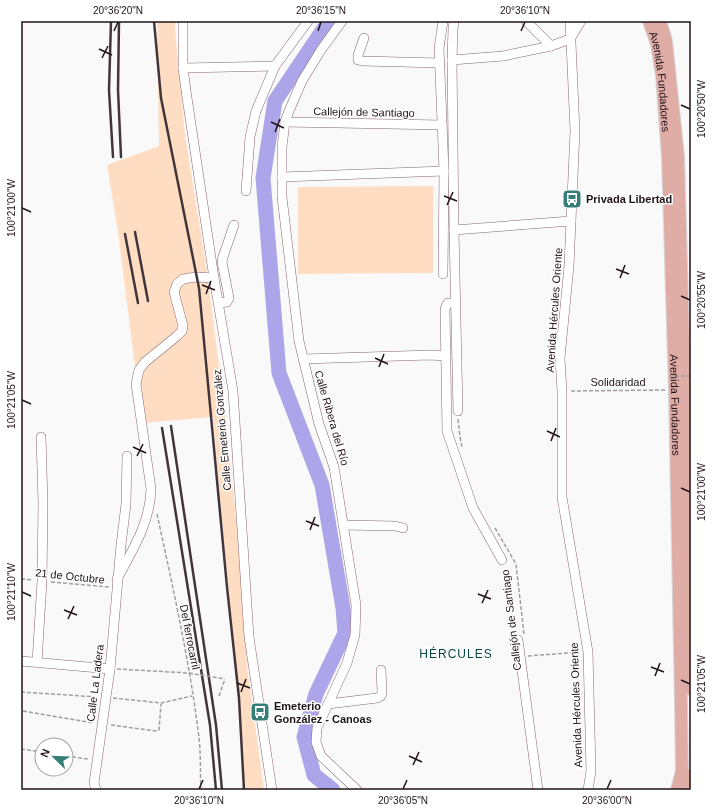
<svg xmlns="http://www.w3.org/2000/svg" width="712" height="811" font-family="Helvetica,sans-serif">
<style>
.green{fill:#ffddc2}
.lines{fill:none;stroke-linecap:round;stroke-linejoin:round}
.river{stroke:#aca5ea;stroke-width:15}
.minor-casing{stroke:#886572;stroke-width:10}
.major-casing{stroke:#d7d5d6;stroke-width:14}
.path{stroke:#a39da0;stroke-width:1.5;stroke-dasharray:4 2;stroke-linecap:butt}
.minor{stroke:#fff;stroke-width:9}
.major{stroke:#e0aca6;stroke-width:12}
.rail{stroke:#42363c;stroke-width:2.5}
.path-bridge{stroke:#a39da0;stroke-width:1.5;stroke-dasharray:4 2;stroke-linecap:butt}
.ticks{fill:none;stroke:#211319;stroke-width:1.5}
.labels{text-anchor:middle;stroke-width:3;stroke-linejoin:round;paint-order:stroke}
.street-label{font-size:11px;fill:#211319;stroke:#fff}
.poi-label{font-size:11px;font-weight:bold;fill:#211319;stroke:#fff;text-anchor:start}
.neighbourhood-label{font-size:12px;letter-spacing:1px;fill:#074845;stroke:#fff}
.neatline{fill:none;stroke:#211319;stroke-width:1.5}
.ticks-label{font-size:10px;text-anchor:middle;fill:#211319}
</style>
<rect width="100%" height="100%" fill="#f9f9f9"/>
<g class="green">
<path d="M157,21H175V30L185,135L206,265L226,420L240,558L247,666L264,790H244L236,677L213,417L142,423L118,232L107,165L159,146Z"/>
<path d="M433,186V273L298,274V187Z"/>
</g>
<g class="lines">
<path class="river" d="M329,21L275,101L263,178L279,373L322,485L343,608L345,633L316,694L304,737L314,775L333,790"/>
<g class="minor-casing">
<g id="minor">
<path d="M183,21V68L186,91L214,278L233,391L249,637L272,790"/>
<path d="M342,21L321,50L302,81L289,111L285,122L282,147V197L299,341L319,424L334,467L356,605L355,635L347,663L317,728L316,742L321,756L357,790"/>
<path d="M443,21L439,48L444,171L443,274"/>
<path d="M454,21L453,29L452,60L454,230L458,411"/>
<path d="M526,21L551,46"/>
<path d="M570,21L575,131L569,266L560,358L562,391V497L588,652L591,771L588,790"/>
<path d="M364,38L358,55V60L362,61L440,63"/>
<path d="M452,60L503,56L551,46L570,39L581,21"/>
<path d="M183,68L275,66"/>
<path d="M285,122L442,125"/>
<path d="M282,177L444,171"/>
<path d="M246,191L250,137L256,111L275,66L308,21"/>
<path d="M454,230L571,221"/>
<path d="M219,303L227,302L229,298L222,262L223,257L234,225"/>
<path d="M456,303H448L446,306L445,310L447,431L473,508L502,560"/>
<path d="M303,359L430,355L446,356"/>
<path d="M343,525L395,526L403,528"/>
<path d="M117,579C133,549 150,523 151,489L136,384L139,370L145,362L177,336L182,331L183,326L174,292L177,284L183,279L196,277L214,278"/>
<path d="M518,640L538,790"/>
<path d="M21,661L110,669"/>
<path d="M37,662L42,581L43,503L41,437"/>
<path d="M328,704L377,698L381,696L382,692L381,670"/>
<path d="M96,790L94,783L110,669L121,545L126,504L127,456"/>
</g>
</g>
<g class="major-casing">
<g id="major">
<path id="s1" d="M649,21L657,44L662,76L668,157L675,390L681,702L682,771L677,790"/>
<path d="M660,21L666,41L678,157L688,513L691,689"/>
<path d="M687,790L691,775"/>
</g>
</g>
<g class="path">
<path d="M571,391L665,390"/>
<path d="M458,419L460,437L462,447"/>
<path d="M157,514C173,588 190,663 199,738C201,755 200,773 201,790"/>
<path d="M495,528L516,564L524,634"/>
<path d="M21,579L33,580"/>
<path d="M51,582L109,587"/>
<path d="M528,656L581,652"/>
<path d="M117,669L189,673"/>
<path d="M21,692L98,697"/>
<path d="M219,696L225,679"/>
<path d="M113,698L161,703L192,696"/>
<path d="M23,711L94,723"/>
<path d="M111,725L156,731L159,730L161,704"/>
<path d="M21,749L42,752"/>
<path d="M66,756L88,759"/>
<path d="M150,789V790"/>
</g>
<use href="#minor" class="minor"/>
<use href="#major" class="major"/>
<g class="rail">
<path d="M111,21L109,90L113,157"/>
<path d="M119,21L118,90L121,157"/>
<path d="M154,21L161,98L199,288L227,587L239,698L244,790"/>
<path d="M135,232L148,301"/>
<path d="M125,234L138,303"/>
<path d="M171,426L216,725L222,790"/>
<path d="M162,428L210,725L216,790"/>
</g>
<g class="path-bridge">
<path d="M669,376H691"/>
<path d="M189,673L225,679"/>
</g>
</g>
<path class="ticks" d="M114,31L118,22M318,31L321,22M521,31L525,22M99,49L112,55M102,58L108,46M681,105L690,109M271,122L284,128M275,132L280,119M444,196L457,201M447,205L453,192M22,208L31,212M616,269L629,274M620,278L625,265M202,285L215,290M206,294L211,281M681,296L690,300M375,358L388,364M379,367L384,354M22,400L31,404M547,431L560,437M551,441L556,428M133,447L146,453M137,456L143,444M681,488L690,492M306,521L319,526M310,530L315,517M22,592L31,596M478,594L491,599M482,603L488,590M64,610L77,615M68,619L74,606M651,667L664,672M655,676L660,663M681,680L690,684M237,683L250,688M241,692L246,679M409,756L422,762M413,765L419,752M199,789L203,780M403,789L407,780M607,789L611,780"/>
<defs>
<g id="bus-square" transform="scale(1)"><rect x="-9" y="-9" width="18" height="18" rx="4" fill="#367e78" stroke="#fff"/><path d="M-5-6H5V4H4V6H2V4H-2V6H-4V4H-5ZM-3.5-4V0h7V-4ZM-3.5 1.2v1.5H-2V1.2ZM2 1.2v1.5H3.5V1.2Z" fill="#fff"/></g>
</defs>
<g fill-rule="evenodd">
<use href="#bus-square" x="572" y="199"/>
<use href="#bus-square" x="260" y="712"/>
</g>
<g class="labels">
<g class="street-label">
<text dy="4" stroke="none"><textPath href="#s1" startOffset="62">Avenida Fundadores</textPath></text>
<text transform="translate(364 112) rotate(1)" y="4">Callejón de Santiago</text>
<text transform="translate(554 310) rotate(-86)" y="4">Avenida Hércules Oriente</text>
<text x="618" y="386">Solidaridad</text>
<text dy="4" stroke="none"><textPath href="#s1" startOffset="386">Avenida Fundadores</textPath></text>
<text transform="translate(332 418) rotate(74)" y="4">Calle Ribera del Río</text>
<text transform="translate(222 430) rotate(-95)" y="4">Calle Emeterio González</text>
<text transform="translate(70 576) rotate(6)" y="4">21 de Octubre</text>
<text transform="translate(511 620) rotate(-97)" y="4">Callejón de Santiago</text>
<text transform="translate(190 637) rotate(79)" y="4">Del ferrocarril</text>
<text transform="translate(95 683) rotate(-83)" y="4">Calle La Ladera</text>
<text transform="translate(576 705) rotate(-92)" y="4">Avenida Hércules Oriente</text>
</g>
<g class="poi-label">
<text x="586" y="203">Privada Libertad</text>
<text x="274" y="710">Emeterio<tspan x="274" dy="13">González - Canoas</tspan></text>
</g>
<g class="neighbourhood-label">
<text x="456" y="658">HÉRCULES</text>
</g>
</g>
<rect width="712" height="811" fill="none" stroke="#ffffff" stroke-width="44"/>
<g transform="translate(54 757) rotate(293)"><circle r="19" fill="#ffffff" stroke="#a6a1a3"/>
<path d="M0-3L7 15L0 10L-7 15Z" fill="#367e78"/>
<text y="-6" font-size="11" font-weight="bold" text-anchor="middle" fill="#211319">N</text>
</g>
<rect x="22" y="22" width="668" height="767" class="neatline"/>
<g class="ticks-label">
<text x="118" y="14">20°36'20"N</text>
<text x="321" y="14">20°36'15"N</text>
<text x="525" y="14">20°36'10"N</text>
<text transform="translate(701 109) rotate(-90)" y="4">100°20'50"W</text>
<text transform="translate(11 208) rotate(-90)" y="4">100°21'00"W</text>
<text transform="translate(701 300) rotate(-90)" y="4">100°20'55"W</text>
<text transform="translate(11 400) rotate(-90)" y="4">100°21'05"W</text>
<text transform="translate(701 492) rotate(-90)" y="4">100°21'00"W</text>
<text transform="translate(11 592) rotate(-90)" y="4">100°21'10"W</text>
<text transform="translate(701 684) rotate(-90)" y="4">100°21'05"W</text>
<text x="199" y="804">20°36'10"N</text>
<text x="403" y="804">20°36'05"N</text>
<text x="607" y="804">20°36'00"N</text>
</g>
</svg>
